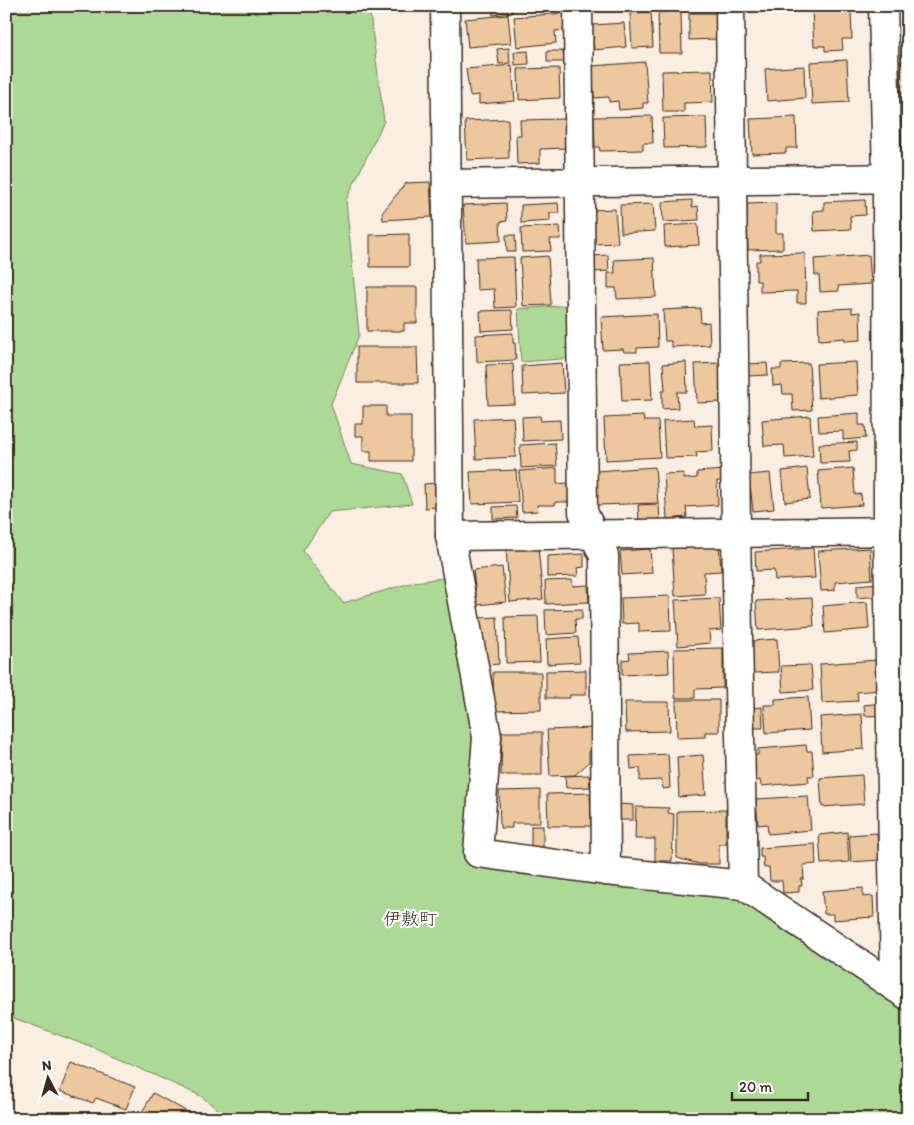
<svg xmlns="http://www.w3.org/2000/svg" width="914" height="1125" font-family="Itim,'Klee One',sans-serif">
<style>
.green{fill:#add997;stroke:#74825a}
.building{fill:#edc79d;stroke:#3b2a1e}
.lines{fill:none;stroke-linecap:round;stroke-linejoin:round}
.street-casing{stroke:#3b2a1e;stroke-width:31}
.street{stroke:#fff;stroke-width:28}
.labels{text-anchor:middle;stroke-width:4.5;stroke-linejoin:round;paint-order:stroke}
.quarter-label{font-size:18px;fill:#3b2a1e;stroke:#fff}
</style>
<rect width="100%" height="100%" fill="#faeee2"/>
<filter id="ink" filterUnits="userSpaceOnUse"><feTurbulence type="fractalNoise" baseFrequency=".02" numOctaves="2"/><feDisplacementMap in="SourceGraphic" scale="10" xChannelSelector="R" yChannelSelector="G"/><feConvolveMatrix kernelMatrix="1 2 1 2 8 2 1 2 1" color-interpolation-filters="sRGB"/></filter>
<g filter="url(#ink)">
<g class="green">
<path d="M6,6H369L384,121L346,200L359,335L331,404L351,464L402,474L412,504L329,512L303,551L343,603L414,582L443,578L451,596L477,740L468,864L524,875L632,880L744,897L908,1009V1119H230L201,1096L96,1049L6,1015Z"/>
<path d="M571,305L574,358L521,362L518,309Z"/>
</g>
<g class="building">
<path d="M492,6H511L512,13L493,15Z"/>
<path d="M851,10L852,39H842L843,50L825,51V46H814L812,12Z"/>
<path d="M651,12L653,47L632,48L630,13Z"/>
<path d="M681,12L682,53H659L658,13Z"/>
<path d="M564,13L565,30L555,31L556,43L517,47L514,17Z"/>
<path d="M689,13H716L717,39L689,40Z"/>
<path d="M508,15L511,43L468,47L465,19Z"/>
<path d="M624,23L626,47L594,50L592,25Z"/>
<path d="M509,48L510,63L499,64L497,49Z"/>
<path d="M528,51L529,64L515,65L514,52Z"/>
<path d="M547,51H563L564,62H547Z"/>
<path d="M847,60L849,102L812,104L810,62Z"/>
<path d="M645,62L648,103H643V108L619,110L618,101L609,102V97L594,98L592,66Z"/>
<path d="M898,62H908V91L900,92Z"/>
<path d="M512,65L515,101L479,104V95L470,96L466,69Z"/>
<path d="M804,66L805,98L767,101L765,69Z"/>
<path d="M559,68L560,98L519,100L518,69Z"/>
<path d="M712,70L713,102L684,103V112H663L662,71Z"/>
<path d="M901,113H908V152H902Z"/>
<path d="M652,116L653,143H643V150L600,151L599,147H595L594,117Z"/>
<path d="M706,117L707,147L664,148L663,118Z"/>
<path d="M796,117L797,148H786V153L752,154L750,119Z"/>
<path d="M508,119L509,158L467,160L465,121Z"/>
<path d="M565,119L566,148L540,149V163L517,164L516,135H521L520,120Z"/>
<path d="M430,182L432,217L383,220L382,213L406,183Z"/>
<path d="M692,200V207L698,206L699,220L663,222L662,202Z"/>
<path d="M865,200L866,215L850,216L851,229L814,231L813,211L824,210V202Z"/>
<path d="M506,203L507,221L500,222L501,241L466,243L463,205Z"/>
<path d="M558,203L559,213H550V221L521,223V205Z"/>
<path d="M776,203V233H783V249L748,250L747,204Z"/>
<path d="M653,204L655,231L621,233L620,205Z"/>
<path d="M901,205H908V242H903Z"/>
<path d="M615,209L618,243L595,244L593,210Z"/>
<path d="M698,224L699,245L665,247L664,226Z"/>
<path d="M560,226L561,239H550L551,251L522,252L521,228Z"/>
<path d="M409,234V267H370V235Z"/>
<path d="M506,235H515L516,252H507Z"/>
<path d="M805,253L806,303H797V291L760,292V281H756V261H760V254Z"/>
<path d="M608,255L609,271L594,272L593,256Z"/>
<path d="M869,255L871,284L838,286L839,291L820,292L819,275H815L814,259Z"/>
<path d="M548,256L551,305L523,306L520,258Z"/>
<path d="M514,257L516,307L495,308L494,289L477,290L476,258Z"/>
<path d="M654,258L656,297L617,299L616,288H608V273H615L614,260Z"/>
<path d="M367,287H417V323H404V331H367Z"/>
<path d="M902,306H908V331H903Z"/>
<path d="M700,308L701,323L709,322L710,345L671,347V341H665L663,310Z"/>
<path d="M852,308V313L860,312L861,340L845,341V338L819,340L818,310Z"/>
<path d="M512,310L513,329L481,331L480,311Z"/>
<path d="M657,314L658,347L637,348V352H624L623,349L603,350L601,317Z"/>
<path d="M513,333V343H515L516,360L477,362L476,335Z"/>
<path d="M357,347H417L418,383H357Z"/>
<path d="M650,361L652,400L622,401L620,362Z"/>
<path d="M686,362L687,392H677L678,408L662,409V391H665L663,364Z"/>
<path d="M856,362L858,395L818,398L816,364Z"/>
<path d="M562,363L564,393L523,395L522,366Z"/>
<path d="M720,363L722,402L697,403L695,364Z"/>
<path d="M767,363L768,375L748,376L747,364Z"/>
<path d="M809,363L812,410L793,411L792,394H783L782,385L773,386L772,369H781V364Z"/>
<path d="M513,364L515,404L488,405L486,365Z"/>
<path d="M363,406H386V416H411V461H371V451H363V436H355V424H363Z"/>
<path d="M859,413V425H865L866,438L843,440V431L819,432L818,416Z"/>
<path d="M904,414H908V433H905Z"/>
<path d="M540,416L541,421L560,420L561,439L523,441L522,417Z"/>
<path d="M643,416L644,421H658L660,457L606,460L604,418Z"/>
<path d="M810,416L813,456L785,458L784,445L764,446L762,420Z"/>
<path d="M513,417L516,457L476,459L474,419Z"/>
<path d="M694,419L695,426L712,425L713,451L696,452L697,457L665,458L663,421Z"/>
<path d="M857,442V450L849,451L850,462L820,463L819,444Z"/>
<path d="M555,443L557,466L521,468L520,445Z"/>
<path d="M655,467L658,503L597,505L596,471Z"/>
<path d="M557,468V484L568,483L569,502H555V505H537L538,511L522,512L519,471Z"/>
<path d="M807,468L810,499L785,502L782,471Z"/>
<path d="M853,468L855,495L861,494L862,505L821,508L818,471Z"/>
<path d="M516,470L518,502L472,504L470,472Z"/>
<path d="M724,470L725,481H717L718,505L686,507L687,517L667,519L664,474L684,473V479L697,478V472Z"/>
<path d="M905,471H908V500H906Z"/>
<path d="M770,473L774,509L753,511L749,475Z"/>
<path d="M436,483L438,507L425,508L424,484Z"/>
<path d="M659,504L660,521L639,522L638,505Z"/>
<path d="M516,506L517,518L493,519V507Z"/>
<path d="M719,544L721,571L704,572L705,594L675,596L672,548Z"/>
<path d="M538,547L543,599L510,602L506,549Z"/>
<path d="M813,548L815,578L775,580L774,570L756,571L755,552Z"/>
<path d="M870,548L872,579L835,582V590L821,591L818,551Z"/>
<path d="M650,549L652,573L622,575L620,551Z"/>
<path d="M584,554V567L577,568L578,576L547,577V556Z"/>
<path d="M502,567L506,602L477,605L473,570Z"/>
<path d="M572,580L573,586L588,585L589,602L546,604L545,581Z"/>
<path d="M878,583L879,596L857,598V585Z"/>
<path d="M670,596L671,631L639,632V623L622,624L621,598Z"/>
<path d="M719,598L721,630L709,631L710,643L678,646L675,600Z"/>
<path d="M812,598L814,626L758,630L756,601Z"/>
<path d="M867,602L869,629L825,633L823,606Z"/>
<path d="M582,609V619H575L576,633L546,635L545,610Z"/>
<path d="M538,616L540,662L506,663L505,617Z"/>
<path d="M497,617L499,664L488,665L479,618Z"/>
<path d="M908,634V645H905L904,635Z"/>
<path d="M578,637L580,662L547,664L546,639Z"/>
<path d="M777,639L779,672L753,673L751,641Z"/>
<path d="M723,648V688L695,689V698H675L674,649Z"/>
<path d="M668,651L669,673L622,675V660L630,659L629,653Z"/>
<path d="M878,660L880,690L857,692L858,701L822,703L820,664Z"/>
<path d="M811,665L813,690L783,692L781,666Z"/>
<path d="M586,670V695H570V698H546V671Z"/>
<path d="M493,672H541V710L494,711Z"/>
<path d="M808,697L810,730L766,733L764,705H775V699Z"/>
<path d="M676,700H719V732H705V737L677,738Z"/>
<path d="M625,702H669L670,731L626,732Z"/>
<path d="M882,703L883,715L865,716L864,705Z"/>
<path d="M762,707L763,728H751L750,708Z"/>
<path d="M862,714L864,749L822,752L820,717Z"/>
<path d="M592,728L593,751H589V762L575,775L550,776L547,730Z"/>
<path d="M502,732H542V775H501Z"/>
<path d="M806,745L807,751H812L814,776H808L809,782L761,786L760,780L755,781L753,755H758V749Z"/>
<path d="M668,754L670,788L663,789L662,780L640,781V768L631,769L630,756Z"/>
<path d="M703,755L706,795L679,797L677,757Z"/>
<path d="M589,775L590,787L566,788L565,776Z"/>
<path d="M862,775L864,804L822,807L820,778Z"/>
<path d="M540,790V823H512V828H500L499,791Z"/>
<path d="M590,793L591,826H548L547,794Z"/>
<path d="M808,796L811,830L768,834L767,824L758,825L756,799Z"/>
<path d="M619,804L633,805V820H619Z"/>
<path d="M636,807L669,808L668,813L674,814L672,861H655V839H635Z"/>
<path d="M726,810V844H719V864H699L677,858V811Z"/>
<rect x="531" y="826" width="12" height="21"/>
<path d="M847,832L849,862L821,864L819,835Z"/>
<path d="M877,833L879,860L851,862L849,835Z"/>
<path d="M815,844L816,864L803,865L804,879H801L802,886H799V892L783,893L782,881H770L769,867L764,868L763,857H760V848Z"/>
<path d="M863,888V897L873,896L874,917L833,920V914H824L822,891Z"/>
<path d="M71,1062L135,1087L126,1109L96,1098L93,1103L60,1091Z"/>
<path d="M153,1093L195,1116L193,1119H149L141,1114Z"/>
<path d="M6,1114L20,1119H6Z"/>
</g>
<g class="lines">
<g class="street-casing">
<g id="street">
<path d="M445,6L450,536L487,737L478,853L606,871L743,885L908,996"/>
<path d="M578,6L583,512L604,556L606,871"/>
<path d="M730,6L736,533L743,885"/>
<path d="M883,6L887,179L888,531L895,987"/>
<path d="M448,184L908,178"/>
<path d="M450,536L908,531"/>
</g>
</g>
<use href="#street" class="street"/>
</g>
</g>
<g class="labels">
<g class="quarter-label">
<text x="410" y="925">伊敷町</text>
</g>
</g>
<rect width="914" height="1125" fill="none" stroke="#fff" stroke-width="25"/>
<rect x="12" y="12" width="889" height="1100" fill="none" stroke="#3b2a1e" stroke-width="2" filter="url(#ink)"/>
<g transform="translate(48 1078) rotate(354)" stroke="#ffffff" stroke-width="4" paint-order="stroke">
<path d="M0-4L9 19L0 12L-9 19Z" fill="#3b2a1e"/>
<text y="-8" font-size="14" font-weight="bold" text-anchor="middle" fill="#3b2a1e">N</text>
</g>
<path d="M732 1092v8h76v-8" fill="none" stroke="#3b2a1e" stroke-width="2.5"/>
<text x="739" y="1092" font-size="15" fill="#3b2a1e" stroke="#ffffff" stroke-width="4" paint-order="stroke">20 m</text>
</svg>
